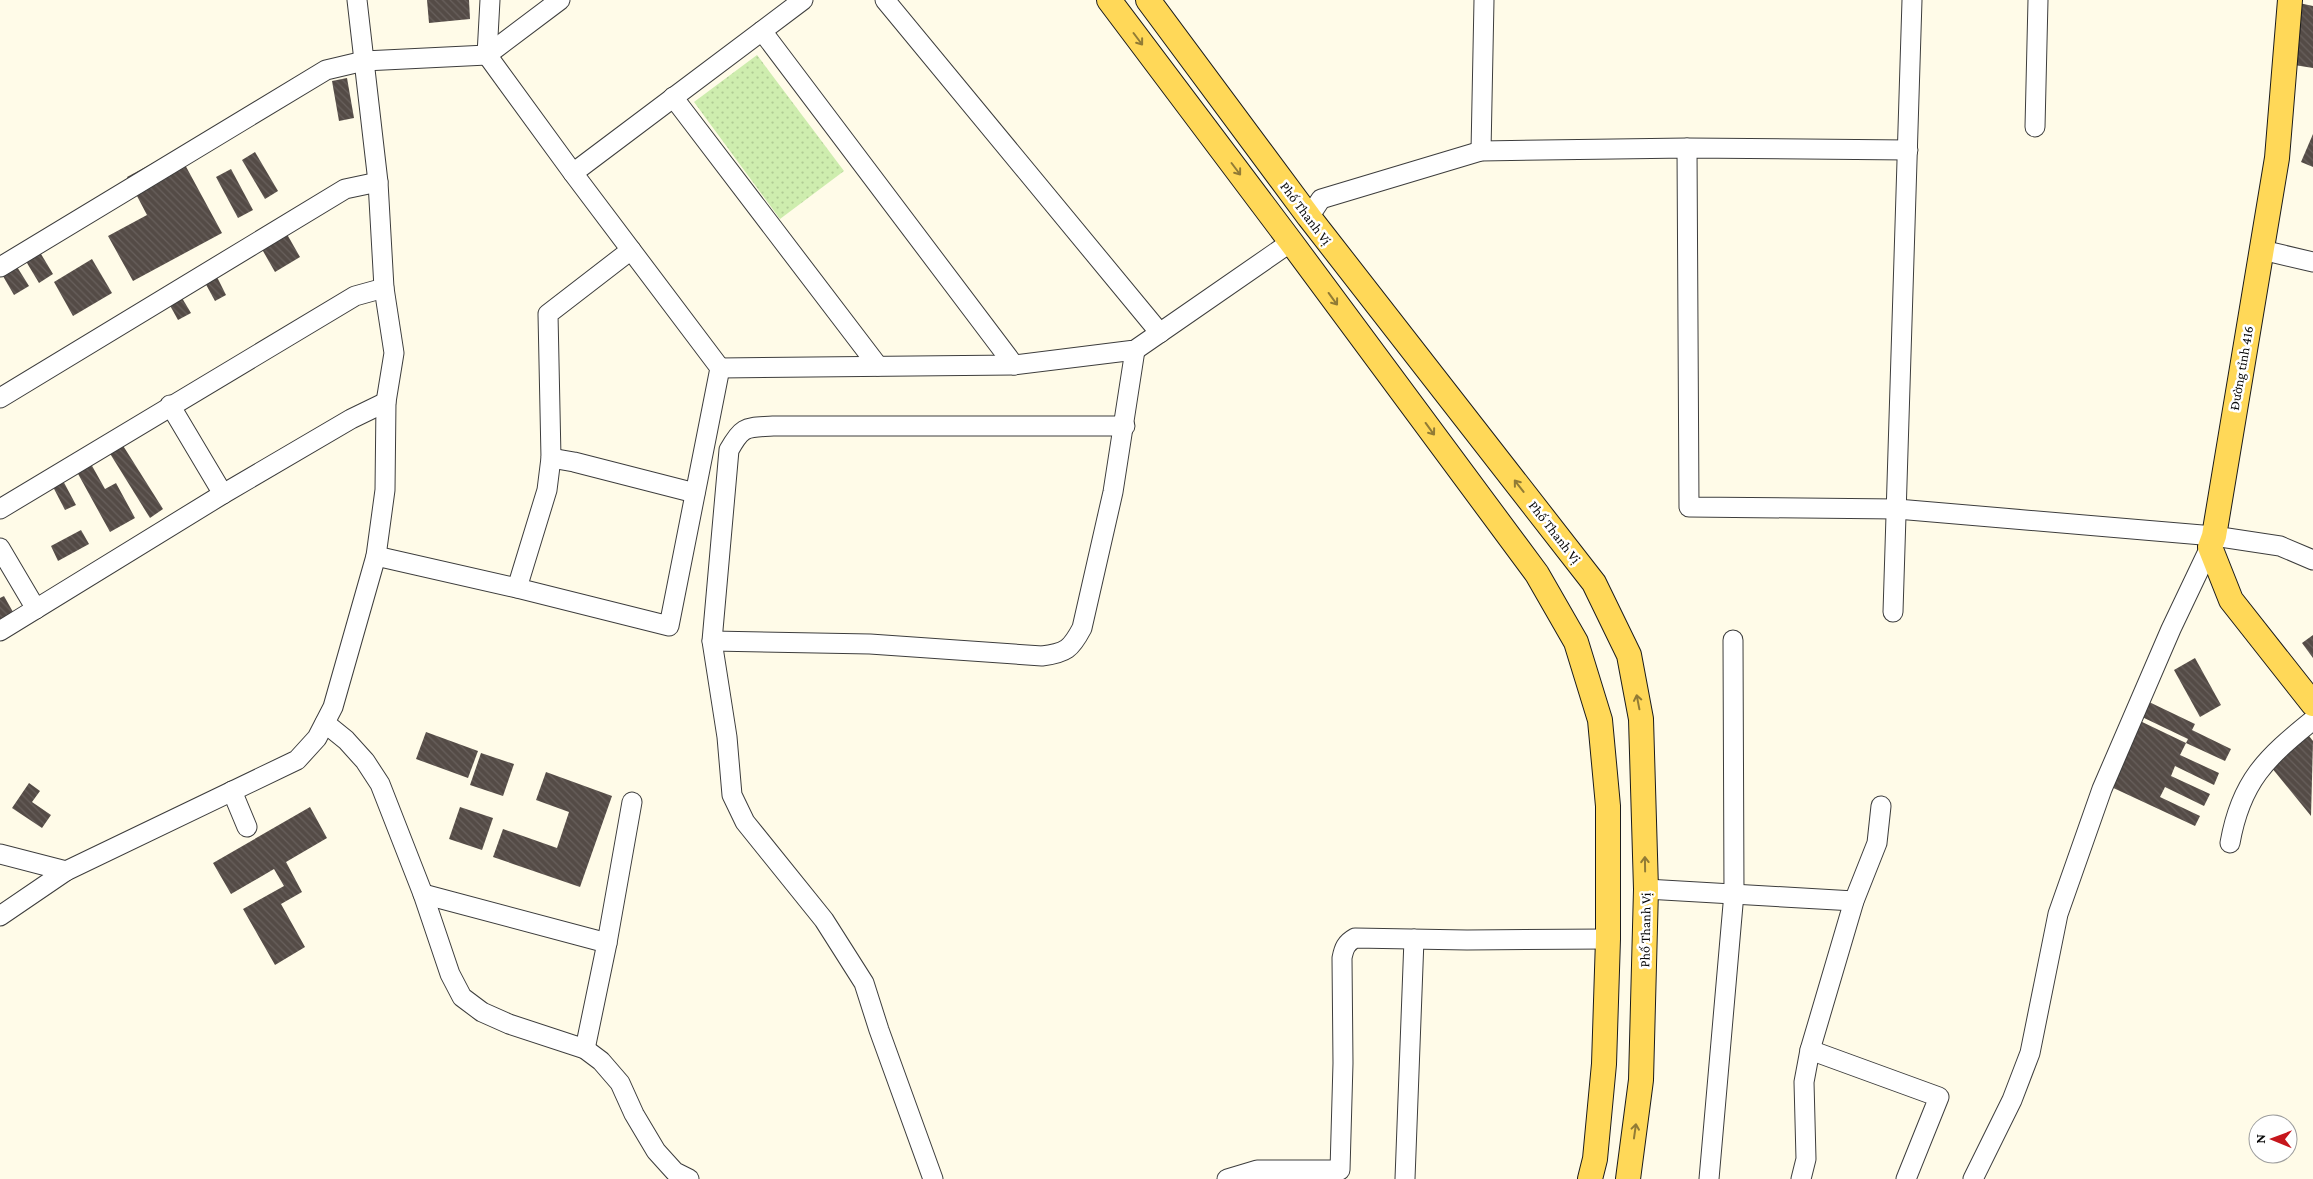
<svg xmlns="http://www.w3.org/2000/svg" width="2313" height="1179" font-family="'Crimson Pro',serif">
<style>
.park{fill:url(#park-dots)}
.building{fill:url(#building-back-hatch)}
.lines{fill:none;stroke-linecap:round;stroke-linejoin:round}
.minor-casing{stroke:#3d3d3d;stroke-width:21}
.major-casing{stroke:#1b1b1b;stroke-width:26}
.minor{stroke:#fff;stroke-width:19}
.major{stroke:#ffd858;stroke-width:24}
.oneway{stroke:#917b35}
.labels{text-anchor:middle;stroke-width:5;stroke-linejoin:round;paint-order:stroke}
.street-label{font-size:14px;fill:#0a0a0a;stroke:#fff}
</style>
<defs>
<pattern id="park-dots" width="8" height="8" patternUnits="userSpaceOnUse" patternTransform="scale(1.25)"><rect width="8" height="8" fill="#ceedae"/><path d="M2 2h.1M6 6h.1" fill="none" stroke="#b0ca94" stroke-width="1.8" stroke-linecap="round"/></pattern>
<pattern id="building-back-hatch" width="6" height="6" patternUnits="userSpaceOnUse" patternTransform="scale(1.25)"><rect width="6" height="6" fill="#544b46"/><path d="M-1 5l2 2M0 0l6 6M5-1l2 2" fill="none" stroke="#68605c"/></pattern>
</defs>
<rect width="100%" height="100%" fill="#fffbe8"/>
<path class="park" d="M757,55L844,171L780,219L694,102Z"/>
<g class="building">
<path d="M427,0H469L470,19L429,23Z"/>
<path d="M2299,3L2313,6V68L2288,64Z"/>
<path d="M347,78L354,118L339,121L332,81Z"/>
<path d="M2313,134V167L2301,162Z"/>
<path d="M177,150L222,233L133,281L108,236L147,215L127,177Z"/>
<path d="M255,152L278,191L265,199L242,160Z"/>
<path d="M231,169L253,210L238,218L216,177Z"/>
<path d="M284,229L300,257L275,272L259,244Z"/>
<path d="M38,249L53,274L39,283L24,258Z"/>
<path d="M92,259L112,293L73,316L54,282Z"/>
<path d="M14,262L29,286L14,295L0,271Z"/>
<path d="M215,273L226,295L215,301L203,279Z"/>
<path d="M179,293L191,313L178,320L167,300Z"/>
<path d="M122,444L163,509L150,518L109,452Z"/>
<path d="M91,464L105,489L116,483L135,518L110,532L77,472Z"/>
<path d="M61,477L76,505L65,510L51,483Z"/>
<path d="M81,530L89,544L58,561L51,546Z"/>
<path d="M4,596L13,612L0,620V598Z"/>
<path d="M2313,635V658L2302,643Z"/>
<path d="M2195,658L2221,705L2200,717L2174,670Z"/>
<path d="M2147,701L2195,724L2192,730L2231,749L2225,761L2186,743L2188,739L2140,716Z"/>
<path d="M2138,720L2186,743L2180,755L2219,773L2214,785L2175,766L2171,776L2210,794L2204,806L2165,787L2160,797L2200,816L2195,826L2107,785Z"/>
<path d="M2305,731L2313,741L2311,816L2267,762Z"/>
<path d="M426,732L478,751L468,778L416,759Z"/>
<path d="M481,753L514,764L503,796L470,785Z"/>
<path d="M546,772L612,796L580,887L493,857L503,829L557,848L569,812L536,800Z"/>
<path d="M29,783L40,791L32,802L51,815L42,828L12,808Z"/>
<path d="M310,807L327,838L286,862L302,892L281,904L305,947L275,965L243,909L284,886L274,869L231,894L213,863Z"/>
<path d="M460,807L493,818L482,850L449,839Z"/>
</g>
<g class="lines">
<g class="minor-casing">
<g id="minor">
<path d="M885,0L1160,333"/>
<path d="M762,31L1014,365"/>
<path d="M673,97L878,366"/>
<path d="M2035,127L2038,0"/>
<path d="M1687,148L1689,507L1897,509L2214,536L2280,546L2313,560"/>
<path d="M1481,151L1484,0"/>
<path d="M573,173L803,0"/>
<path d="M1309,217L1321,199L1481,151L1687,148L1908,150"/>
<path d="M2262,250L2313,262"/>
<path d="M0,267L326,70L364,61L487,55L560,0"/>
<path d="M720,368L1014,365L1135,350L1291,242"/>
<path d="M0,398L345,189L378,182"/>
<path d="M170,405L223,494"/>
<path d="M551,458L574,462L695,493"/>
<path d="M0,509L355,296L384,288"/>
<path d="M0,548L36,609"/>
<path d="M376,556L517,588L669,626L720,368L573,173L487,55L490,0"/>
<path d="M517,588L547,490L551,458L548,314L631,250"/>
<path d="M1893,612L1912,0"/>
<path d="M0,631L223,494L351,419L386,402"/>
<path d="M712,641L870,644L1042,656C1066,653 1071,649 1082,628L1113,492L1135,350"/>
<path d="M325,723L346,740L365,761L380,784L423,894L450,974L462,997L482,1012L509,1024L585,1049L601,1061L620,1083L634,1114L656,1151L675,1172L689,1179"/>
<path d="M232,791L247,827"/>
<path d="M2230,843C2241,781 2266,758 2313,720"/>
<path d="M0,854L66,871"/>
<path d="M1646,889L1854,901"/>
<path d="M423,894L607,943"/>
<path d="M0,916L66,871L297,760L317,738L333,707L376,556L385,490L386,402L394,353L384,288L378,182L357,0"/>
<path d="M585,1049L607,943L632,802"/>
<path d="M1810,1050L1939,1097L1906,1179"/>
<path d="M933,1179L879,1030L864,983L824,920L745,822L732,795L727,737L712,641L729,450C743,425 746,428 773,426H1125"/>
<path d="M1227,1179L1257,1170H1340L1343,1063L1342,958C1344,948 1346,943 1355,938L1467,940L1608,939"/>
<path d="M1405,1179L1414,939"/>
<path d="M1709,1179L1734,893L1733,640"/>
<path d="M1801,1179L1806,1159L1804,1082L1810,1050L1854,901L1877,843L1881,806"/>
<path d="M1973,1179L2012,1100L2030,1053L2058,914L2102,789L2171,629L2210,547"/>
</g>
</g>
<g class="major-casing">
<g id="major">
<path d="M1109,0L1291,242L1537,574L1576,642L1600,720L1608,806V939L1604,1064L1595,1159L1590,1179"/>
<path d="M1148,0L1309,217L1594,583L1629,655L1641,719L1646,889L1641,1080L1628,1179"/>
<path d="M2290,0L2277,158L2214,536L2210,547L2231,600L2313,704"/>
</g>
</g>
<use href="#minor" class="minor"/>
<use href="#major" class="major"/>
</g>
<defs><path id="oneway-shaft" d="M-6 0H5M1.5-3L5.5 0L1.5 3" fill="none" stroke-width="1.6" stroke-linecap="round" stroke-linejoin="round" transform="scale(1.25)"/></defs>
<g class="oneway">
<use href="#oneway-shaft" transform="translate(1138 39) rotate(53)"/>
<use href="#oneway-shaft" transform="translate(1236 169) rotate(53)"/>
<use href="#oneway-shaft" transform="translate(1333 299) rotate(54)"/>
<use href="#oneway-shaft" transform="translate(1430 429) rotate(54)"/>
<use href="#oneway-shaft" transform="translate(1519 486) rotate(-128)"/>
<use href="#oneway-shaft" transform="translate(1638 702) rotate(-101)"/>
<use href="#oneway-shaft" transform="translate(1645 864) rotate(-91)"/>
<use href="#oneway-shaft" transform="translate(1635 1131) rotate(-82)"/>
</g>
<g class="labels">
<g class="street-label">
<text transform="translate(1306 213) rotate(53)" y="5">Phố Thanh Vị</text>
<text transform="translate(2241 368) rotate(-80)" y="5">Đường tỉnh 416</text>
<text transform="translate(1555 532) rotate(52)" y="5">Phố Thanh Vị</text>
<text transform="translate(1645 930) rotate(-89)" y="5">Phố Thanh Vị</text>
</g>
</g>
<g transform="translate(2273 1139) rotate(271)"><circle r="24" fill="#ffffff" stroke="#9d9d9d"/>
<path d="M0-4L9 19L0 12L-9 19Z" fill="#c6161c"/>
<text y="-8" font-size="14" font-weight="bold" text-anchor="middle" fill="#0a0a0a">N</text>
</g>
</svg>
